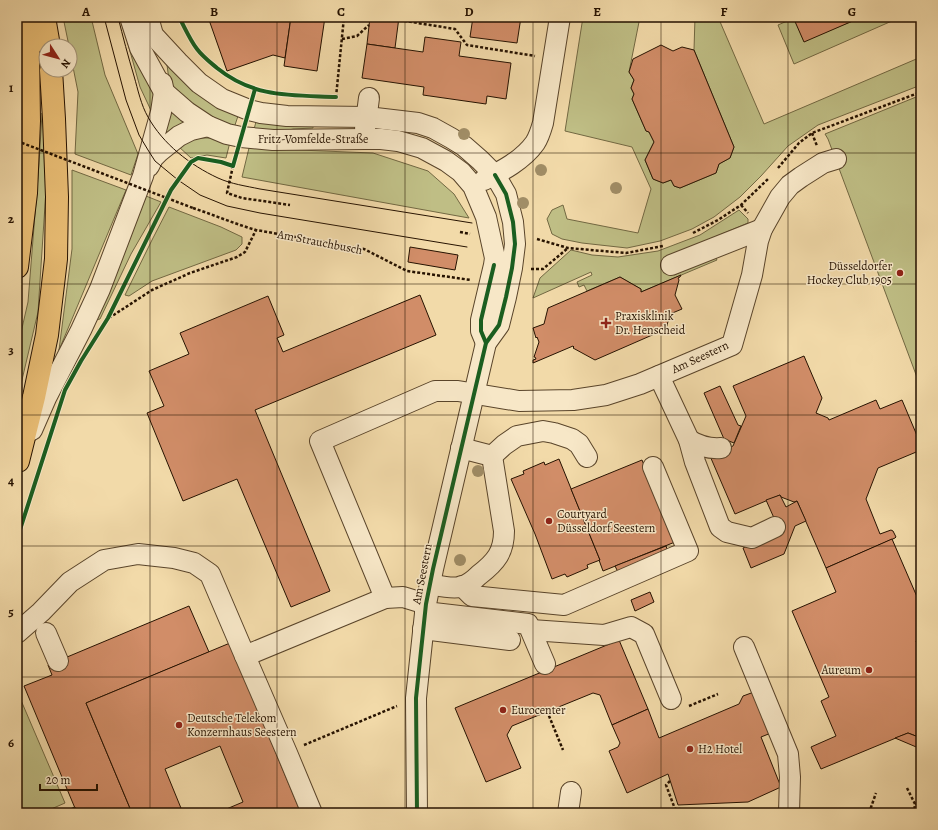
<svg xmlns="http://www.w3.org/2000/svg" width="938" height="830" font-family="Alegreya,serif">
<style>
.green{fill:#bfbe85;stroke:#726842}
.building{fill:#d18d68;stroke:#261200}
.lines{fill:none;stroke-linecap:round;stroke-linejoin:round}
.minor-casing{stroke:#59442a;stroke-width:22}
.highway-casing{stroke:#261200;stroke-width:24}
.path{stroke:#261200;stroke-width:2.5;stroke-dasharray:3 2;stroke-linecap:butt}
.minor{stroke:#f7e7c7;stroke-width:20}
.highway{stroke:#e9bd74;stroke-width:22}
.tram{stroke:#261200;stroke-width:1}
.path-bridge{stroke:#261200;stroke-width:2.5;stroke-dasharray:3 2;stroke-linecap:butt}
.cycleway-casing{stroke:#f7e7c7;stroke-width:6}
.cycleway{stroke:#1b5e20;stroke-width:4}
.tree{fill:#a08d66}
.grid{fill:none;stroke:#261200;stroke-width:1;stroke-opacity:0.55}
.poi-dot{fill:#8f2418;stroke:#f7e7c7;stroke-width:1.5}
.labels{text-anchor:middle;stroke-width:3;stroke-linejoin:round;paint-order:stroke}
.street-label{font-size:12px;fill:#261200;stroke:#f7e7c7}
.poi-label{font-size:12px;fill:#261200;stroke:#f7e7c7;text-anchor:start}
.neatline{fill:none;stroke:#261200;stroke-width:1.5}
.grid-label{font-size:13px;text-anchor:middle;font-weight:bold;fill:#261200}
</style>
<rect width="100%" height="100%" fill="#f2daa9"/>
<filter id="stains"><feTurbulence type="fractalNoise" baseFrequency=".005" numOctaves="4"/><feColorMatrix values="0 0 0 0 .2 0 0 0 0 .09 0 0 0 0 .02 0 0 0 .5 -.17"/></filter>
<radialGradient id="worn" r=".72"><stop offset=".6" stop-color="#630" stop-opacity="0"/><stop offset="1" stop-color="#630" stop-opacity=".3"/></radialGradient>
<g class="green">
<path d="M63,17H91L105,75L138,154L131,175L75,154L78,92L70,52V46H69Z"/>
<path d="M583,17H640L629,72L634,80L631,88L634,94L632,99L646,131L649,132L654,142L645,160L653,179L663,183L671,180L674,186L680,188L716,173L719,164L730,158L734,147L694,50L695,17H718L764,124L921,57V85L818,125L788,146L761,176L740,197L714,217L692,229L660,241L627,248L582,243L562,239L552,234L547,219L552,210L563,205L567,219L638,233L651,189L632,147L565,131Z"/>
<path d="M862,17H901L794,64L778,25L794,18L804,41Z"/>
<path d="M128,44L156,88L155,119L140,87Z"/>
<path d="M167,65L239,113L234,128L220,124L170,87Z"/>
<path d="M921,95V388L828,139L825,134Z"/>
<path d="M170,107L190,122L167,134L162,132Z"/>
<path d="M42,113L48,159L38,312L17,401V350L28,302L39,164Z"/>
<path d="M257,118L313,124V128L293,129L277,133H253Z"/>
<path d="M196,138H217L230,142L226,158L207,155L191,158L178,146Z"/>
<path d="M249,148L373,153L428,171L454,194L469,218L242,177Z"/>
<path d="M72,170L126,190L59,350L72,249Z"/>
<path d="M146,196L161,202L131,254L100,319L96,320L129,241Z"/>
<path d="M169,207L221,227L242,237V244L236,250L152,281L129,296L125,295L152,240Z"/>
<path d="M739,210L748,219V223L667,257L674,275L715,256L717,260L641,292V289L620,277L587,291L584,285L579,287L577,282L592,275L591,272L533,298L540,278L571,250L592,255L618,257L658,251L700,235Z"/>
<path d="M17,691L65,803L42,813H17Z"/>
</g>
<g class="building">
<path d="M208,17H291L285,58L273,55L227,71Z"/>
<path d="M291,17H325L317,71L284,66Z"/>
<path d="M370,17H399L395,48L367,44Z"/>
<path d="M473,17H521L517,43L470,37Z"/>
<path d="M793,17H862L804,42Z"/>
<path d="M425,37L461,42L459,56L511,63L506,99L487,96L486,104L423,95L424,87L362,78L367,44L423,52Z"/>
<path d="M661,45L673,51L682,47L694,50L734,147L730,158L719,164L716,173L680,188L674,186L671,180L663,183L653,179L645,160L654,142L649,132L646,131L632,99L634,94L631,88L634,80L629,72L633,59Z"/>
<path d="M410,247L458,255L455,270L408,262Z"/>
<path d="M681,275L680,277L678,278L679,280L675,295L682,309L670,314L666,329L595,360L573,348L574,347L573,346L533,363V360L536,359L535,357H534L539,342L537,337L536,338L533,328L544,324L548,308L620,277L641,289V292Z"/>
<path d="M420,295L436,335L255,410L330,591L291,607L237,479L183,501L147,413L164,406L149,371L189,354L180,333L268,296L284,335L277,338L283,352Z"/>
<path d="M804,356L822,398L816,413L828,418L829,420L876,400L880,409L902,400L921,445V450L878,468L866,499L880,534L891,530L893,531L896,537L895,538L826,568L797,501L794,502L781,497L780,495L735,514L710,456L733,446L746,416L733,386Z"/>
<path d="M720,386L738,425L741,426L734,443L724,439L704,393Z"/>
<path d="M559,459L600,560L587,565L588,568L567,577L565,574L552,579L535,534L511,479L524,474L523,471L544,462L545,465Z"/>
<path d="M642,460L675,542L603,571L599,560H600L571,489Z"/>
<path d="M780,495L786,507L797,501L806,521L795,526L784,554L751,568L743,548L774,534L778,527L766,500Z"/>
<path d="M892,539L921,606V629L916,642L921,644V738L908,733L821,769L811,747L836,736L821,701L829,697L792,611L836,592L826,568Z"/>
<path d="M666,546L669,554L619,574L615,566Z"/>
<path d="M650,592L654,602L635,611L631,600Z"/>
<path d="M189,606L209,652L86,703L132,813H77L24,686L52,675L48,665Z"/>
<path d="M619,640L648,709L612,725L600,695L593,693L512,726L507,735L521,768L486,782L455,708Z"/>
<path d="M230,643L301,813H217L243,802L220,746L165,769L183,813H132L86,703Z"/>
<path d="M754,692L771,733L761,737L781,787L748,802L678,805L668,774L627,793L609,751L618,747L620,743L612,725L648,709L659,738L739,704L743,696Z"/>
<path d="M908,733L921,738V749L895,738Z"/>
<path d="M75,807L77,813H60Z"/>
</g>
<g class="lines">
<g class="minor-casing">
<g id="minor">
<path d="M130,17L140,48L164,92L187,112L208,126L227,134L241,137L273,140L364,139H381L398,141L422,148L446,161L461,172L473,186L486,217L495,258L494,265L481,320V331L486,343"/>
<path d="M148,17L153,35L178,62L199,83L222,99L249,110L261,113L287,116L367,117L418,123L433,128L451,138L464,146L480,160L495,175L506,194L513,222L515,244L512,268L506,297L499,325L486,343L433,569L426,604L416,698L417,813"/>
<path d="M365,129L369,98"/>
<path d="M149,166L153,158L159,152L179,136L191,130L208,126"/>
<path d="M484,180C502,171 523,160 535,143C539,137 541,130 543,123L560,17"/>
<path d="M671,265L762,229"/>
<path d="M659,376L689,440L695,462L720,527L727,532L752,538L775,527"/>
<path d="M32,430L46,398L81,330L100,289L143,176L161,112L164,92L162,83"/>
<path d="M689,440C699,446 709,449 721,448"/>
<path d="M492,456L504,445L517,436L543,431L554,433L572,439L579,444L587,457"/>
<path d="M430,584C440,586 450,589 461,587C467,585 474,580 479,575C496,562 504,552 504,531L492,456L461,448"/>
<path d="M462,586L472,596L564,605L688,551L653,467"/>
<path d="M385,598L320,441L435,391H458L519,401L573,400L606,395L640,384L732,345L752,275L758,241L762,229L780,197L790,185L801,177L823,163L836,159"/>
<path d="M425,612L528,624L545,664"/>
<path d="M423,629L510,640"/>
<path d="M531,630L604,635L631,627L644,634L671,699"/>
<path d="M17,633L41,612L70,582L104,560L138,554L174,558L194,563L210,574L245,656L385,598L403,597L426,604"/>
<path d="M46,633L58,661"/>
<path d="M744,647L788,754L790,777L789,813"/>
<path d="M245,656L287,753L312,813"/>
<path d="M568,813L571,792"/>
</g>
</g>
<g class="highway-casing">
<g id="highway">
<path d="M44,17L49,46"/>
<path d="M17,267L26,193L29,121L28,46L25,17"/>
<path d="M18,461L34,397L47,335L56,259L57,197L54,119L51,70"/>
</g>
</g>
<g class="path">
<path d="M399,20L455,29L467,45L535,56"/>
<path d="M342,39L357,36L369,25"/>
<path d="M336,97L344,17"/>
<path d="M812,133L817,146"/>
<path d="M233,166L227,193L242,198L290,205"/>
<path d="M778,168L799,143L812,133L921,92"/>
<path d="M741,205L748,213"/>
<path d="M193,208C214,215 235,224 256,230L364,249L407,271L471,280"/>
<path d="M460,232L470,234"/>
<path d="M693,233L718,220L741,205L768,179"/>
<path d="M537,239L568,248L626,253L663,246"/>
<path d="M531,269H543L568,248"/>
<path d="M109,318L152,290L190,273L237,257L245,252L256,230"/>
<path d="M689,706L718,694"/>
<path d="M547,711L563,750"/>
<path d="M304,745L397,706"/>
<path d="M917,770L921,779"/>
<path d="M670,781L666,785L675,809L720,810V813"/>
<path d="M907,788L915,804L914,813"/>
<path d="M915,804L921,802"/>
<path d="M869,813L876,793"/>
</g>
<use href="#minor" class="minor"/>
<use href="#highway" class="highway"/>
<g class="tram">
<path d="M104,17L126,100L139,135L148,150L155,161L178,180L200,195L227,206L260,213L467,247"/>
<path d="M118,17C123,37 128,56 134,76C138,90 141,105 148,117C163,144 190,165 218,178C231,184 246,186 260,189L472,223"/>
</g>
<path class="path-bridge" d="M17,141L193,208"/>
<g class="cycleway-casing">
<g id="cycleway">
<path d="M179,17C185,28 190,40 197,49C203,57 210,62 217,68C254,98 291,95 336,97"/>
<path d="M486,343L481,331V320L494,265"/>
<path d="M17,539L65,390L81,361L108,318L171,190L191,162L198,158L221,162L233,166L255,89"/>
<path d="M417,813L416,698L426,604L433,569L486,343L499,325L506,297L512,268L515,244L513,222L506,194L495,175"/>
</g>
</g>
<use href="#cycleway" class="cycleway"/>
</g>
<g class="tree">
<circle cx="464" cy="134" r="6"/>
<circle cx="541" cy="170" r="6"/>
<circle cx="616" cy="188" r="6"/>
<circle cx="523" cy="203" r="6"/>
<circle cx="478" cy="471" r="6"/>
<circle cx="460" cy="560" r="6"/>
</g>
<path class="grid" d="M150,17V813M277,17V813M405,17V813M533,17V813M661,17V813M788,17V813M17,153H921M17,284H921M17,415H921M17,546H921M17,677H921"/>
<g class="poi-dot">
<circle cx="900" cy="273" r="4"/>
<path d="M604 317h4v4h4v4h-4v4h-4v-4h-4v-4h4z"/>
<circle cx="549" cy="521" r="4"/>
<circle cx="869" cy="670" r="4"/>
<circle cx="503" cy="710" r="4"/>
<circle cx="179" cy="725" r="4"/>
<circle cx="690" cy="749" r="4"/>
</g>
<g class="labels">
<g class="street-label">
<text x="313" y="143">Fritz-Vomfelde-Straße</text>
<text transform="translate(320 242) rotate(11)" y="4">Am Strauchbusch</text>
<text transform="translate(700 357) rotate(-25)" y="4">Am Seestern</text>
<text transform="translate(422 574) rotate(-79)" y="4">Am Seestern</text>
</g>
<g class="poi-label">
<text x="892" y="270" text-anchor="end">Düsseldorfer<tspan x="892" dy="14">Hockey Club 1905</tspan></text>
<text x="615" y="320">Praxisklinik<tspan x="615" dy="14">Dr. Henscheid</tspan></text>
<text x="557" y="518">Courtyard<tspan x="557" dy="14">Düsseldorf Seestern</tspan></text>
<text x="861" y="674" text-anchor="end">Aureum</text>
<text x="511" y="714">Eurocenter</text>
<text x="187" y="722">Deutsche Telekom<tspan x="187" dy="14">Konzernhaus Seestern</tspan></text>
<text x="698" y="753">H2 Hotel</text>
</g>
</g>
<rect width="938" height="830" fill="none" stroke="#f2daa9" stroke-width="44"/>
<g transform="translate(58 58) rotate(126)"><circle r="19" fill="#f7e7c7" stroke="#a39277"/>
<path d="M0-3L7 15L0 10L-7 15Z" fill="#8f2418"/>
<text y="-6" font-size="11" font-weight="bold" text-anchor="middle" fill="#261200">N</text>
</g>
<path d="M40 784v6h57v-6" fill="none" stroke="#261200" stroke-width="2"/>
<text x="46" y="784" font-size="12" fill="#261200" stroke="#f7e7c7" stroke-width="3" paint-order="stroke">20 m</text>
<rect x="22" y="22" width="894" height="786" class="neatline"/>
<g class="grid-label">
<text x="86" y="16">A</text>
<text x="214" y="16">B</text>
<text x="341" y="16">C</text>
<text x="469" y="16">D</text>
<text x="597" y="16">E</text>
<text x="724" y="16">F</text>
<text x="852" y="16">G</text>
<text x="11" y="92">1</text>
<text x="11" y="223">2</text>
<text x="11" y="354">3</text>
<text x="11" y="485">4</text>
<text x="11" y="616">5</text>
<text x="11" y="747">6</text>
</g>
<rect width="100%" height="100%" filter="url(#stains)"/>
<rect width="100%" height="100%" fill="url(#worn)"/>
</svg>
